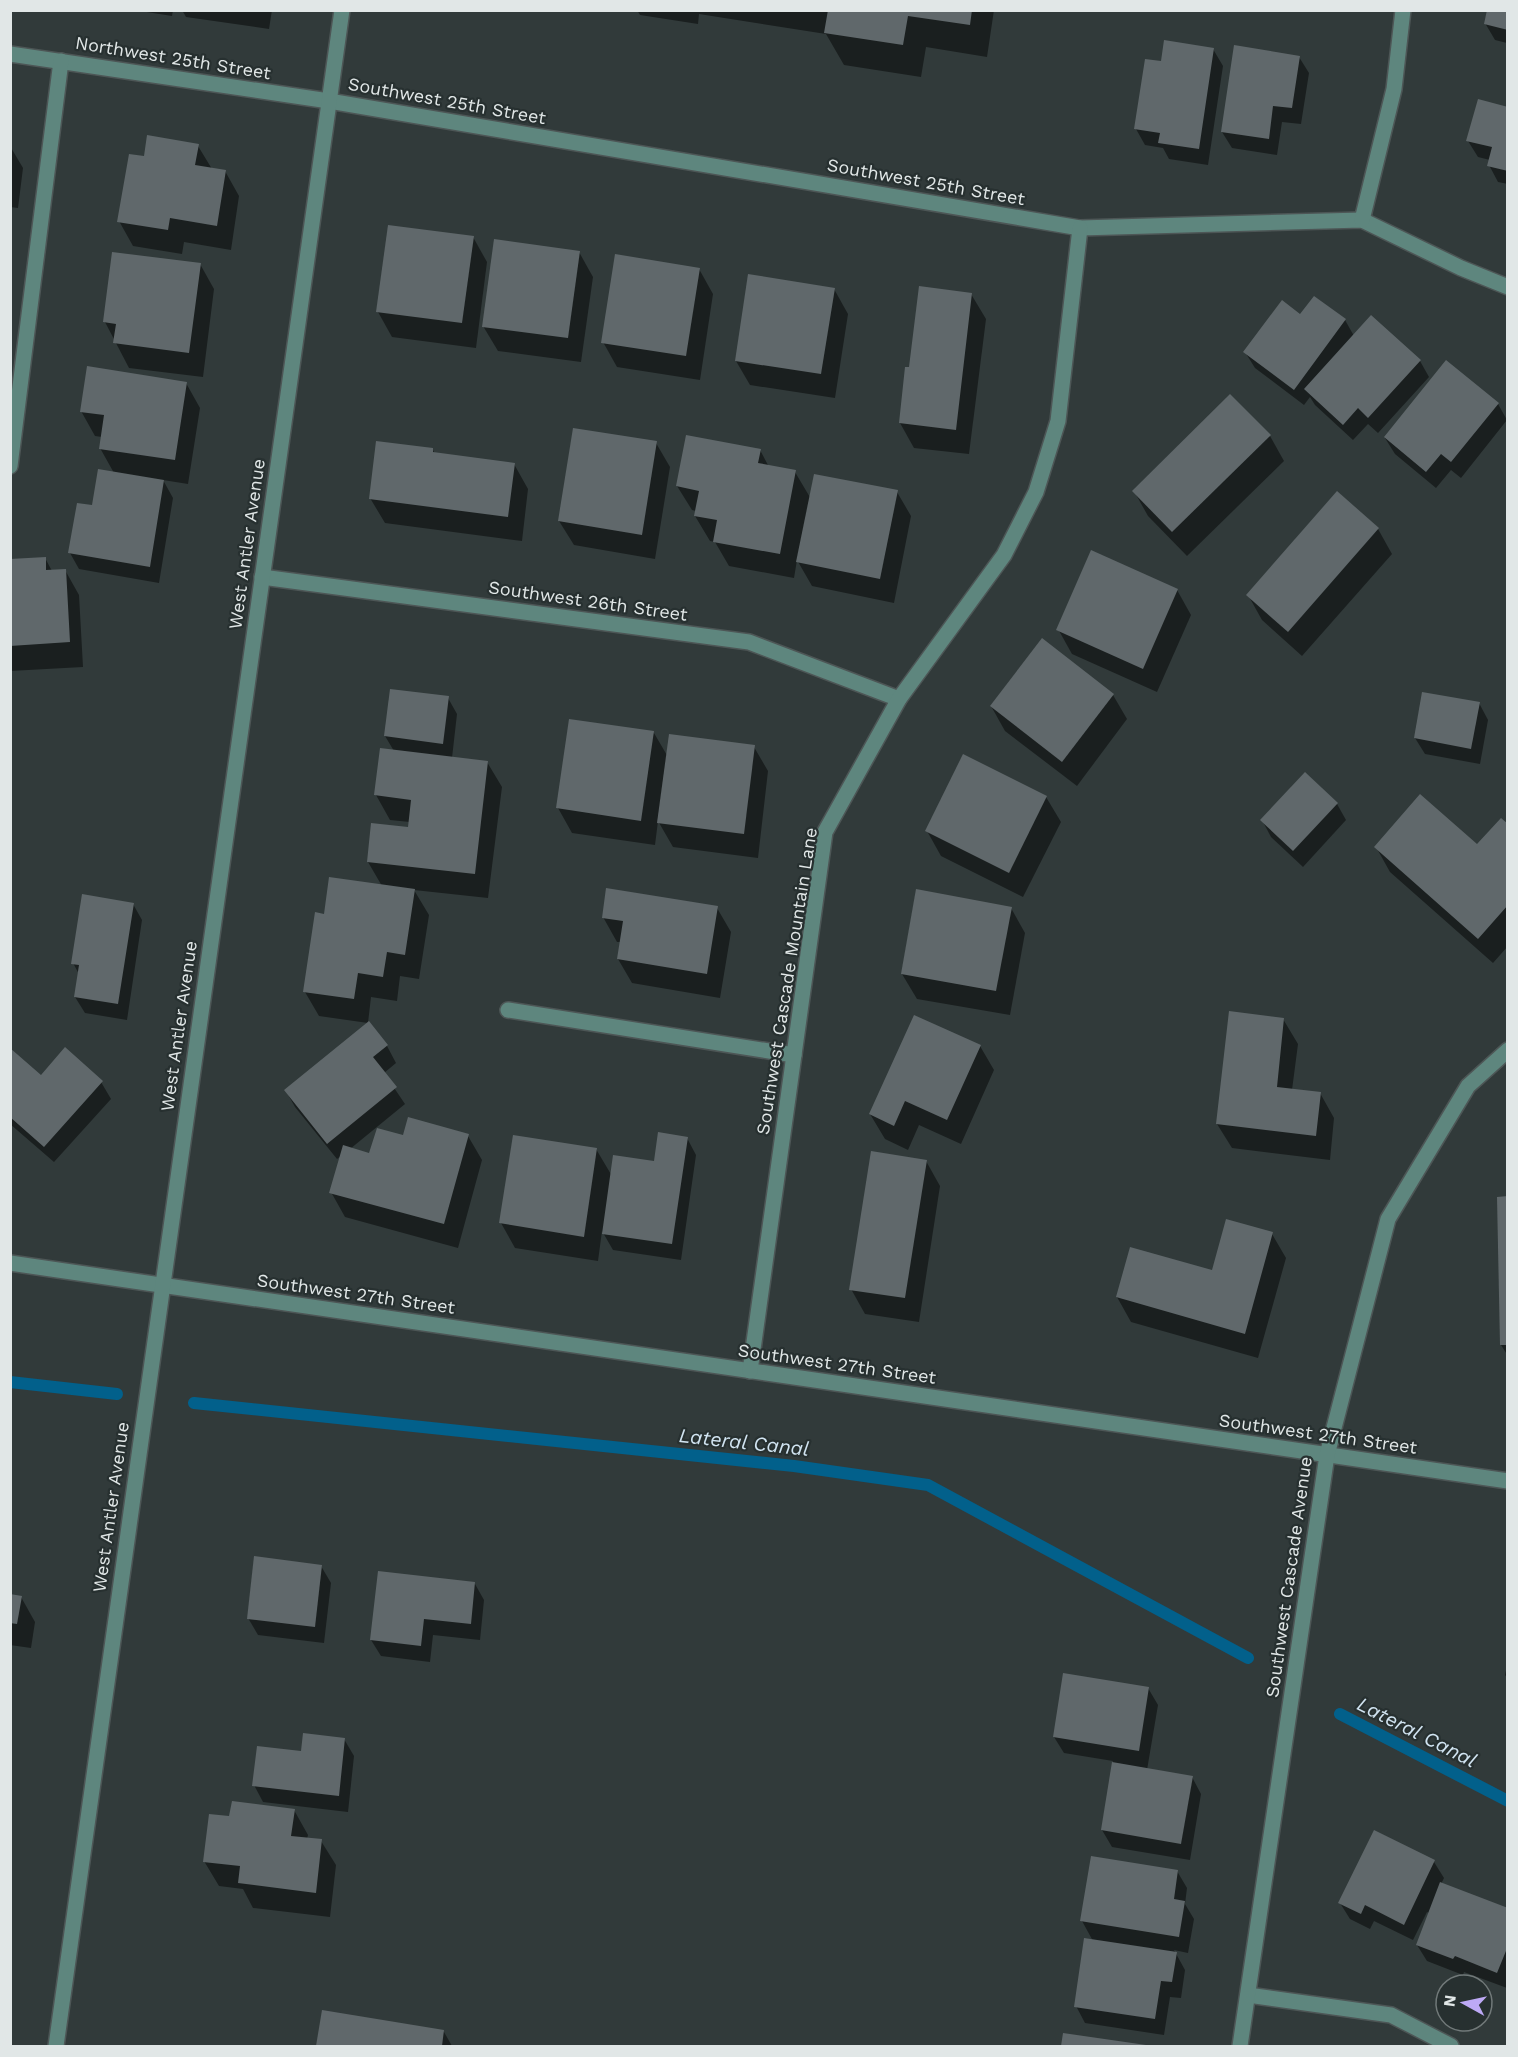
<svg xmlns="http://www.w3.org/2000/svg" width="1518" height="2057" font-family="'Work Sans',sans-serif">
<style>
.shadow{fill:#0007}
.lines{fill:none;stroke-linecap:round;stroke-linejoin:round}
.stream{stroke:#02608b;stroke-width:12}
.building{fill:#60686b}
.minor-casing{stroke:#4d5656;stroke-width:18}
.minor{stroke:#5e867e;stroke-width:15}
.labels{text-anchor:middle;stroke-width:4.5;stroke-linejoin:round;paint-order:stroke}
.street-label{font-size:18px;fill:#e1e7e7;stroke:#273030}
.water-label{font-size:20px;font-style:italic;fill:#d1e4f1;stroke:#273030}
</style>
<rect width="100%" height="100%" fill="#313a3a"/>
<g class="shadow">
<path d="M134,10H173L172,16Z"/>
<path d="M182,10H272L269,29L186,17Z"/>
<path d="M637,10H994L987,57L926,47L921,77L844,65L826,34L699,14L698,24L640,15Z"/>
<path d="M1508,10V51L1506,48L1507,43L1495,40L1485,23Z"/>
<path d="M1213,49L1223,66L1208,165L1169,159L1163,148L1145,145L1136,129L1162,63Z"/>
<path d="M1299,57L1309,73L1301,124L1282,122L1277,155L1232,148L1222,132Z"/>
<path d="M1508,108V184L1498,182L1489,165L1490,160L1478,157L1468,141Z"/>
<path d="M10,146L23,168L18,208L10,207Z"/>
<path d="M198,146L212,169L225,171L239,196L231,250L184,242L182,254L133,246L119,221L145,158Z"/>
<path d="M473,237L487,262L476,348L392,337L378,312Z"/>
<path d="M579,252L593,277L581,362L498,351L483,326Z"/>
<path d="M200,264L214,289L203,377L129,368L105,322Z"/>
<path d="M699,269L713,294L700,380L617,367L603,342Z"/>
<path d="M834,289L848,314L835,398L750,385L736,361Z"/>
<path d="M971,294L986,319L969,454L914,448L900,423Z"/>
<path d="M1301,316L1345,320L1354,336L1420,361L1429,377L1378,433L1368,424L1353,440L1315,405L1310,397L1304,405L1255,368L1245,352Z"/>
<path d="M186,383L200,408L188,484L163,480L173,498L159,583L79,569L70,553L93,507L114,473L100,448L102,437L95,436L81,411Z"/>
<path d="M1498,404L1507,420L1461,478L1451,470L1436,488L1395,454L1385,438Z"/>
<path d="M1270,436L1284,461L1187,556L1148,516L1134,491Z"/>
<path d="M656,443L670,467L655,559L574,545L559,521Z"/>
<path d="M433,450L435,454L514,464L528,489L522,541L385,523L370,498Z"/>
<path d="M760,450L769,467L795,472L811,499L897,492L911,516L894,603L812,586L797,560L794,578L729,566L715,542L710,541L695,516L696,511L692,510L677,486Z"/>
<path d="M1338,493L1378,529L1392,554L1302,656L1262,620L1248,595Z"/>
<path d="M45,558L52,571L65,570L79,595L83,667L10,671V560Z"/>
<path d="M1177,590L1191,615L1157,692L1072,654L1058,629Z"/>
<path d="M1113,695L1127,719L1077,786L1005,731L991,706Z"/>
<path d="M448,698L457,714L452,758L487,762L502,787L488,898L414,890L429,915L419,979L400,976L397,1001L371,997L368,1023L319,1016L305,992L325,915L382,886L368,862L410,829V822L390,820L376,795L394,751L385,736Z"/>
<path d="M1479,703L1488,720L1480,764L1425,754L1415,738Z"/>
<path d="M654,733L668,757L754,747L768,771L758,858L673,847L658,821L655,845L572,833L558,808Z"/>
<path d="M964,756L1046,797L1061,822L1023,897L941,856L927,831Z"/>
<path d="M1337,804L1346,820L1303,867L1271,837L1262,820Z"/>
<path d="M1508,826V946L1493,963L1390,872L1376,847L1477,846Z"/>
<path d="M133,904L142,920L127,1020L85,1013L75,997L79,974L73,963Z"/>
<path d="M717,908L731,932L720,998L632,983L618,959L621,942H617L603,917Z"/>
<path d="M1011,908L1025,933L1010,1015L917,999L902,974Z"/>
<path d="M1283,1019L1298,1044L1292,1090L1320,1093L1334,1118L1330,1160L1232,1148L1217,1124Z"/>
<path d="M368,1024L387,1046L396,1063L384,1073L405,1104L350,1149L370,1154L404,1137L468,1136L482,1160L458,1248L345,1217L331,1192L341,1156L337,1159L295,1107L286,1091Z"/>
<path d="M980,1046L994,1070L961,1144L919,1125L908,1150L885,1139L870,1114Z"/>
<path d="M10,1050L41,1077L101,1082L111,1099L54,1162L10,1124Z"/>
<path d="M687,1138L696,1155L681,1260L613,1250L602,1231L598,1261L515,1248L501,1223L596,1149L612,1176L655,1162Z"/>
<path d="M926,1161L940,1186L919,1322L865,1314L851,1289Z"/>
<path d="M1508,1198V1356L1501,1345Z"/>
<path d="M1272,1234L1286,1258L1258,1358L1131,1322L1117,1297L1213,1272Z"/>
<path d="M321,1566L331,1583L324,1643L258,1635L248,1618Z"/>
<path d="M475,1584L484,1600L480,1640L433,1635L430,1662L381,1656L371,1640Z"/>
<path d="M10,1595L21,1597L35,1622L31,1648L10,1645Z"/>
<path d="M1508,1661V1679L1505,1675Z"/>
<path d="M1148,1688L1158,1705L1147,1770L1192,1777L1201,1794L1190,1860L1112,1847L1102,1830L1113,1761L1064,1753L1054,1737Z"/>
<path d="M344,1739L354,1756L348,1812L263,1802L254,1785L302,1752Z"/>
<path d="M294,1810L308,1835L307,1839L321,1841L336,1865L330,1917L253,1908L243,1889L219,1886L204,1861L231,1818Z"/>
<path d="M1375,1832L1434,1862L1444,1878L1441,1884L1508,1909L1507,1988L1464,1972L1463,1975L1427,1961L1417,1945L1429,1913L1427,1912L1413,1940L1374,1921L1370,1929L1350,1919L1340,1903Z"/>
<path d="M1177,1871L1187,1888L1185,1904L1194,1919L1188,1953L1174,1950L1185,1970L1181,1998L1170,1997L1164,2035L1085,2023L1076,2006L1093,1941L1082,1921Z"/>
<path d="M323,2012L444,2032L452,2046H318Z"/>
<path d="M1065,2034L1144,2046H1063Z"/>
</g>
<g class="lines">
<g class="stream">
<path d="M10,1382L117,1394"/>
<path d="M194,1403L794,1466L928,1485L1248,1658"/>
<path d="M1340,1714L1508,1801"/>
</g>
</g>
<g class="building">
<path d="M828,10H972L970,25L908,16L903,45L824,33Z"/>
<path d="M1487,10H1508V30L1484,24Z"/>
<path d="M1164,40L1214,48L1199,149L1158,143L1160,133L1134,129L1145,59L1161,61Z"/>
<path d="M1234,45L1300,56L1292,108L1273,106L1269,139L1221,132Z"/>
<path d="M1478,99L1508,107V171L1487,166L1492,147L1466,141Z"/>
<path d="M147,135L199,144L195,165L226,170L217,226L170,218L168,230L117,222L129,154L144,156Z"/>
<path d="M388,225L474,236L462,323L376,312Z"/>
<path d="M494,239L580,251L568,338L482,327Z"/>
<path d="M112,252L201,263L189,353L113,343L116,324L103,322Z"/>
<path d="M615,254L700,268L686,356L601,343Z"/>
<path d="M748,274L835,288L821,374L735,361Z"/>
<path d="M919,286L972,293L956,430L899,423L905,367H909Z"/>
<path d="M1314,296L1346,319L1294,390L1243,352L1282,300L1300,314Z"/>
<path d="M1371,315L1421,360L1368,418L1358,408L1343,425L1304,389Z"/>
<path d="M1446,360L1499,403L1451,462L1441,454L1426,472L1384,437Z"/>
<path d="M87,366L187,382L175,460L99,449L104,415L80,412Z"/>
<path d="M1230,394L1271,435L1172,532L1132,491Z"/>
<path d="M573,428L657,441L642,535L558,521Z"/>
<path d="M686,435L761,449L758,463L796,470L780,554L713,542L717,520L694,516L699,491L676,486Z"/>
<path d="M376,441L433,448V452L515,463L508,517L369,499Z"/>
<path d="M98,469L164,480L150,567L68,553L77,503L92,505Z"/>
<path d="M814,474L898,490L880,579L796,562Z"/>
<path d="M1337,491L1379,528L1288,632L1246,595Z"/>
<path d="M1091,550L1178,589L1143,669L1056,630Z"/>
<path d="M46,557V570L66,569L70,642L10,646V559Z"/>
<path d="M1042,638L1114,694L1062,762L990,706Z"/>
<path d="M390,689L449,696L443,744L384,736Z"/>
<path d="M1422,692L1480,702L1471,749L1414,738Z"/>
<path d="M569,719L654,731L641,821L556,808Z"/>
<path d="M669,734L755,745L744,834L657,823Z"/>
<path d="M380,748L488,761L475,874L367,862L371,823L408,827L411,800L374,795Z"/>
<path d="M963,754L1047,796L1009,873L925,831Z"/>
<path d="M1305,772L1338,803L1293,851L1260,820Z"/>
<path d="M1420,794L1477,844L1501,818L1508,824V905L1478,939L1374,847Z"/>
<path d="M329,877L415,889L405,955L387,952L383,977L358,973L354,999L303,992L315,912L324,914Z"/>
<path d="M606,888L718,906L707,974L617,959L623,921L602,918Z"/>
<path d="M916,889L1012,907L996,991L901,974Z"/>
<path d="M82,894L134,903L118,1004L74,997L79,965L71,964Z"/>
<path d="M1229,1011L1284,1018L1277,1087L1321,1092L1316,1136L1216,1124Z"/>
<path d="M914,1015L981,1045L947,1120L905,1101L894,1126L869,1114Z"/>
<path d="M369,1021L388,1045L373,1057L397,1087L327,1144L284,1090Z"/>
<path d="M65,1047L103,1081L44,1147L10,1117V1048L41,1075Z"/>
<path d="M408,1117L469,1134L444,1224L329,1193L343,1145L369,1153L377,1128L403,1135Z"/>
<path d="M658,1132L688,1137L672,1244L602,1234L613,1155L654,1161Z"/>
<path d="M513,1135L597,1148L584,1237L499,1223Z"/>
<path d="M871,1151L927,1160L905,1298L849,1290Z"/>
<path d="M1508,1196V1345H1500L1497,1197Z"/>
<path d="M1226,1219L1273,1232L1245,1334L1116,1297L1130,1247L1212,1270Z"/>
<path d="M254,1556L322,1565L315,1627L247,1619Z"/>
<path d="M378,1571L475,1582L471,1624L424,1619L421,1646L370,1640Z"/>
<path d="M10,1594L22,1596L17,1624L10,1623Z"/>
<path d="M1063,1673L1149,1687L1139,1751L1053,1737Z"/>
<path d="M303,1733L345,1738L339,1796L252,1786L257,1746L301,1751Z"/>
<path d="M1112,1762L1193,1776L1181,1844L1101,1830Z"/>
<path d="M232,1801L295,1809L291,1836L322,1839L316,1893L238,1883L240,1866L203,1862L209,1814L229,1816Z"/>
<path d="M1374,1830L1435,1860L1404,1925L1365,1905L1361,1914L1338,1903Z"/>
<path d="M1091,1856L1178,1870L1174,1899L1185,1901L1179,1937L1080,1921Z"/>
<path d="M1440,1882L1508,1908V1946L1497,1973L1455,1956L1453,1959L1416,1945Z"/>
<path d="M1084,1938L1177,1952L1172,1982L1161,1981L1155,2019L1074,2007Z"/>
<path d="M322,2010L444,2030L442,2046H316Z"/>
<path d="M1063,2033L1146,2045V2046H1061Z"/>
</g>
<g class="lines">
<g class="minor-casing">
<g id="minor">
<path d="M10,54L329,101L1080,228L1362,220L1461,268L1508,287"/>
<path d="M1362,220L1394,89L1403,10"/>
<path d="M10,466L61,61"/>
<path d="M262,577L749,642L899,699"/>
<path d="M508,1010L794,1055"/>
<path d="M10,1263L1508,1481"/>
<path d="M750,1371L825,832L899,699L1004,555L1036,492L1058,421L1080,228"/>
<path d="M1248,1995L1391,2015L1451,2046"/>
<path d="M56,2046L342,10"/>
<path d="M1240,2046L1327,1455L1388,1219L1468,1086L1508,1050"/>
</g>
</g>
<use href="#minor" class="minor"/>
</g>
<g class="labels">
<g class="street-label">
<text transform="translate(173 58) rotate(9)" y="6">Northwest 25th Street</text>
<text transform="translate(447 101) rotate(10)" y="6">Southwest 25th Street</text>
<text transform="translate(926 182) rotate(10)" y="6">Southwest 25th Street</text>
<text transform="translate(247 544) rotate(-82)" y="6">West Antler Avenue</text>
<text transform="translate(588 601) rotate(8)" y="6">Southwest 26th Street</text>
<text transform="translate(787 981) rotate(-81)" y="6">Southwest Cascade Mountain Lane</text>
<text transform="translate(179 1026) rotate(-82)" y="6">West Antler Avenue</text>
<text transform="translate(356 1294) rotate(8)" y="6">Southwest 27th Street</text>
<text transform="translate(837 1364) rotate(8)" y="6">Southwest 27th Street</text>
<text transform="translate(1318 1434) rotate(8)" y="6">Southwest 27th Street</text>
<text transform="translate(111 1507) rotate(-82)" y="6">West Antler Avenue</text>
<text transform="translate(1289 1577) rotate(-82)" y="6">Southwest Cascade Avenue</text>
</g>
<g class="water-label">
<text transform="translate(744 1442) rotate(6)" y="7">Lateral Canal</text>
<text transform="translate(1417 1732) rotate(27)" y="7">Lateral Canal</text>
</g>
</g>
<rect width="1518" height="2057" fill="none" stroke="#e1e7e7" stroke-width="24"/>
<g transform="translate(1464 2003) rotate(278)"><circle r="28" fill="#273030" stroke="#717979" stroke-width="1.5"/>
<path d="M0-4.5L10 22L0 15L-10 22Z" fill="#bda9f5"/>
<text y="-9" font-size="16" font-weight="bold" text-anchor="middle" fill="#e1e7e7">N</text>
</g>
</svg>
